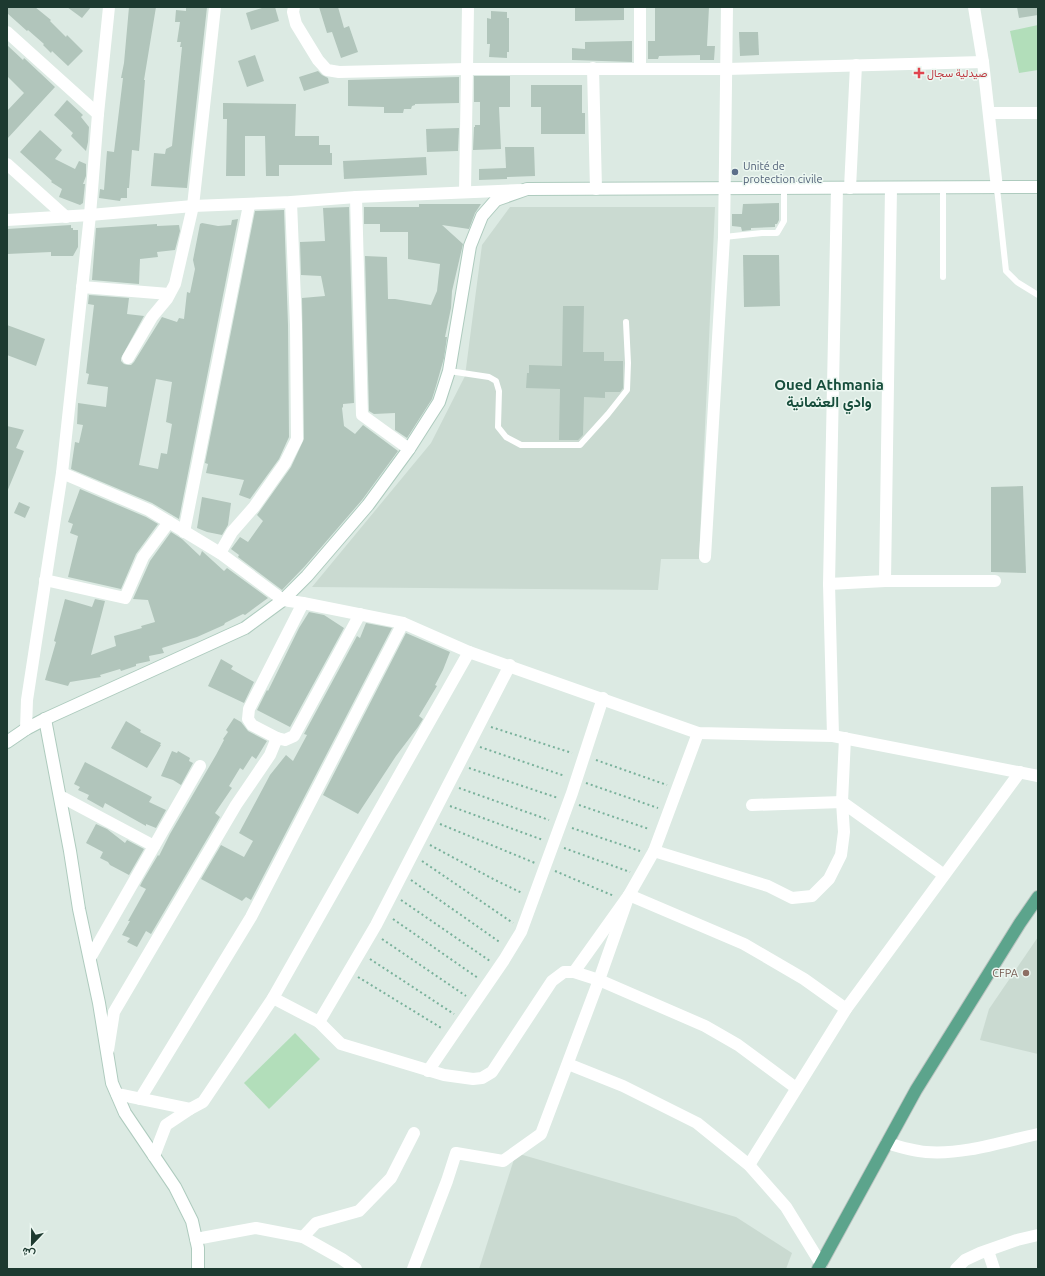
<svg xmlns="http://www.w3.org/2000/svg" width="1045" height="1276" font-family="Ubuntu,Vazirmatn,sans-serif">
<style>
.built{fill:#cadad1}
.green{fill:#b2deba}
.building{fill:#b1c5bb;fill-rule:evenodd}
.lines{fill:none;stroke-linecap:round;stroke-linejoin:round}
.secondary-casing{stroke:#aecbbe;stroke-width:14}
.primary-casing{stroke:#bbc4c1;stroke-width:14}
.path{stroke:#79b19b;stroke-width:2;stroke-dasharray:2 3;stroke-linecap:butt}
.lane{stroke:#fff;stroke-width:6}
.street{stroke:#fff;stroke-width:12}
.secondary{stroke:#fff;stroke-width:12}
.primary{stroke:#5ca48c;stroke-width:12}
.health-dot{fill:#e0444e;stroke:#ecf7f1;stroke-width:1.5}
.service-dot{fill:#5c6f8a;stroke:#ecf7f1;stroke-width:1.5}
.education-dot{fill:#8d6e63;stroke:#ecf7f1;stroke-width:1.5}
.labels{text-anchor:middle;stroke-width:3;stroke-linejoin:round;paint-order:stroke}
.health-label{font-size:11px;fill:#be3a42;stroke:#ecf7f1;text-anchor:start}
.service-label{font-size:11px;fill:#4e5e75;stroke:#ecf7f1;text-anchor:start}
.education-label{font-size:11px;fill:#785e54;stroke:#ecf7f1;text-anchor:end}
.district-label{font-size:15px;font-weight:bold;fill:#174e3c;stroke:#ecf7f1}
</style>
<rect width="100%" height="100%" fill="#dceae3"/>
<g class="built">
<path d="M510,207H715L699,559H661L658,590L312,587L431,443L465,376L482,245Z"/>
<path d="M1038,937V1054L980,1040L989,1009Z"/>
<path d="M516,1153L736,1217L792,1253L786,1269H479Z"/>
</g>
<g class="green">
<path d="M1038,25V70L1019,73L1010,31Z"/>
<path d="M295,1033L320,1059L269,1109L244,1083Z"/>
</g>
<g class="building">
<path d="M7,7H35L51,20L50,21L66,37L67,35L83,51L68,66L52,51L51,53L43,45L44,44L28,30L27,31L7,13Z"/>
<path d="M67,7H91L82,18Z"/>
<path d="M129,7H156L144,80H145L139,151L132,150L129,188H127V198H121L120,201L99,198L100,189L104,190L107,151L114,152L123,78H121L124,63Z"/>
<path d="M186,7H207L187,188L151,186L154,153L165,154L166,149L172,146L182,47H180L181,42H177L180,22H175L176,10L186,11Z"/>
<path d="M265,7H275L279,21L251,30L246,13Z"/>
<path d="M319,7H338L344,28L349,26L358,52L341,58L332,32L327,33Z"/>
<path d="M575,7H624V20L575,21Z"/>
<path d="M655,7H709L707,46H715L714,60H700V55L659,56L658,59H648V41H655Z"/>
<path d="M1017,7H1038V15L1019,18Z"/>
<path d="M491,11L507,12V18H509V52H507V58L489,57L490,44H487V18L491,19Z"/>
<path d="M739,32H758L759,55L740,56Z"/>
<path d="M632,41V62L572,60V48L585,49V42Z"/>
<path d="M7,45L23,60L24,58L55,87L7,139V111L24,93L7,76Z"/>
<path d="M255,55L264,81L247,87L238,61Z"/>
<path d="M318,71L322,75L328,78L329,83L304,91L299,77Z"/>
<path d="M474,76H510V107H499L501,149L473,150L474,127H475V125H480V102H474Z"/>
<path d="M459,77V103L415,104V105L412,106L411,109H404L403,113H384V107L348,106V80Z"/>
<path d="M531,85H582V113H585V134H541V107H531Z"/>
<path d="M67,100L83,115L81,117L89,127L88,142L86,151L71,136L73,133L54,115Z"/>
<path d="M223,103L296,104L295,136H319V145H330V153H332V165H279V176H266L265,136H245V176H226L227,119H223Z"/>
<path d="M459,128L458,151L427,152L426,129Z"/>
<path d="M40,130L62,150L55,159L75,169L79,161L86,164V176L83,184H85L83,203L80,205L59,197L62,189L51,182L52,181L20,152Z"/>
<path d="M505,147H534L535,176L507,177V179L479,180V169L506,168Z"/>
<path d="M426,157L427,175L344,179L343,161Z"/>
<path d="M779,203V220L777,224H775V227L751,228V230L742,231L741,227L732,226V214H742L743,204Z"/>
<path d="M419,204H481L475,213L469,229L442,225L463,244L452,291L451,308L445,337H447L444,358L436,386L432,399L407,438L395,430V413L374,414L369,411L365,256L387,257L388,299H395L431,305L437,291L440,264L408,259V232H380V224H364V207H419Z"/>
<path d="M349,207L354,403L343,404V407L342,408L344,426L355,434L363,425L398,451L362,500L305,566L282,590L238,557L239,555L231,549L240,537L248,542L263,521L257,515L291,467L304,439L302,298L325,296L321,276L301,275L300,242L325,241L323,208Z"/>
<path d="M283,210H284L288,325L289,437L279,459L250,499L239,495L244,480L206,473L208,464L205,463L255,211Z"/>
<path d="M238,219L179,519L152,503L71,469L75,442L79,443L83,425L77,424L78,403L106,407L108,387L87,384L89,374L86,373L94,305L88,304L89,295L129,298L127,314L144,316L121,358V361L124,364L128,365H131L134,362L162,317L177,322L179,318L184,319L187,292L190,293L195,269L193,260L200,224L202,223L218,226L231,225L232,220ZM156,379L172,382L166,422L172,424L167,454L161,453L158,469L139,465Z"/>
<path d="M157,224V226L179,225L180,231L175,250L157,252L158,257L140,259L139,284L92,280L96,228Z"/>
<path d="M71,225V228H73V230H78V247L73,256H51V252L7,254V229Z"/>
<path d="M743,255H779L780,306L744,307Z"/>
<path d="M563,306H584L583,352H604V361H623V388L620,392H605V398L584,397L583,435L578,440H559L560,389L526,388L527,373H529V365L562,366Z"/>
<path d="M7,325L45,339L36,366L7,355Z"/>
<path d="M7,426L24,430L16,448L24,451L7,492Z"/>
<path d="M1023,486L1026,573L991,572V487Z"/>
<path d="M80,489L146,517L158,524L136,554L121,589L68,577L78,536L70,533L73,524L68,522Z"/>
<path d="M202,497L231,503L228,525L222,535L207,532L197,528Z"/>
<path d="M19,502L30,507L25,518L14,513Z"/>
<path d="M171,532L182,539L200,556L202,551L224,571L227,568L268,598L245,615L243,614L225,623L224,625L197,637L162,648L164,653L149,656L150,661L136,664V666L121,671L120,669L100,675L101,677L70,682L68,686L45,680L56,642L54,641L65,599L92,607L95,599L105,601L91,655L116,646L114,636L142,628L141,626L155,622L148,600L133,599L150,561Z"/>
<path d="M309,612L324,615L344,628L290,727L257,710L267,690L268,691L299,628Z"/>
<path d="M366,623L392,628L251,900L246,897L242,901L201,879L221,845L244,857L253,841L239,833L270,775L286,755L293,761L307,735L304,734L357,636L360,638Z"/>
<path d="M406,633L450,652L443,670L435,685L437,686L419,716L423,719L418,727L396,756L358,814L323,795Z"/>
<path d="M221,659L233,666L231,669L254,682L244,703L208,686Z"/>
<path d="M234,718L241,722L248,731L267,741L256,759L252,756L243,770L240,768L229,786L232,788L215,813L220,817L151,934L146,931L137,947L127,942L130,938L122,935L130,921H128L146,889L140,886L142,882L158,855L159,856L170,834L216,755L224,740L223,739L228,732L226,730Z"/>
<path d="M126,721L141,730L140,732L161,743L160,745H161L147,768L111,748Z"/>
<path d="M172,751L177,753L178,751L190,758L189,761L193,763L181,785L173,780L161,776Z"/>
<path d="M85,762L152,797L149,802L166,810L156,828L146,824V826L105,803L103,808L87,799L89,795L78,790L80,787L74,784Z"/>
<path d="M96,824L107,829L125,843L127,840L144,849L129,875L110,865L108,862L100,858L103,852L86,843Z"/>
</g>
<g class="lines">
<g class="secondary-casing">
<g id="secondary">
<path d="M45,719L70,851L79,909L99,1003L112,1083L125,1113L175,1187L192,1221L198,1248V1269"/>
<path d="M7,742L26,729L45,719L245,628L283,600L307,576L368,505L409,449L439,402L449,371L470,246L482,216L496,200L527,189L1038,187"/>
</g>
</g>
<g class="primary-casing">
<path id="primary" d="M818,1269L916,1090L1020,923L1038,897"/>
</g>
<g class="path">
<path d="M491,727L572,753"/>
<path d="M480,747L565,776"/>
<path d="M596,760L667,785"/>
<path d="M469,768L558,798"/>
<path d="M586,783L658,808"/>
<path d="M459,788L549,820"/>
<path d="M579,805L649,829"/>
<path d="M450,806L543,840"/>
<path d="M440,824L535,863"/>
<path d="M572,828L640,851"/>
<path d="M430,845L495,880L522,893"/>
<path d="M564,848L630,872"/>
<path d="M422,861L513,923"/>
<path d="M555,871L614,896"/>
<path d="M411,880L501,943"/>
<path d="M401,900L490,961"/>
<path d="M393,919L478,978"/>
<path d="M382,939L466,996"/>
<path d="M370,959L454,1014"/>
<path d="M358,977L443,1029"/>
</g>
<g class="lane">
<path d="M943,188V277"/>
<path d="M997,188L1006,271L1017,282L1038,295"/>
<path d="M724,237L762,233H777L784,221V189"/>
<path d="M449,371L489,377L496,381L499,391L498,427L506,437L521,445H580L608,414L627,390L628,363L626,322"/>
</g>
<g class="street">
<path d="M294,7L293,12L296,24L318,60L327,70L339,72L466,69H727L983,62"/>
<path d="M640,7V68"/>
<path d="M974,7L983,62L997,188"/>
<path d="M7,32L98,114"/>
<path d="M593,68L596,189"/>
<path d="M989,113H1038"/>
<path d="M7,164L66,217"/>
<path d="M837,188L829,584L885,581H995"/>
<path d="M850,188L856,65"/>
<path d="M465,192L468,7"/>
<path d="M356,197L362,415L409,449"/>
<path d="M7,220L90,215L193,206L291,202L356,197L521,190"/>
<path d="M82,287L169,294"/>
<path d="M128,358L152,317L167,299L175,284L193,206L215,7"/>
<path d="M62,473L149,510L220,553L283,600L303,603L403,623L469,652L698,733L833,736L1038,776"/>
<path d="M184,532L249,205"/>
<path d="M220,553L232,532L254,507L285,463L297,439L296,325L291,202"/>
<path d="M705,557L724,237L727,7"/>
<path d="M45,580L125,598L143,557L169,522"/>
<path d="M885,581L891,188"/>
<path d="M829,584L833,736"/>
<path d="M26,729L27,700L62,473L90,215L98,114L109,7"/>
<path d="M277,738L252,725L248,719L249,709L303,603"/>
<path d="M60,796L154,846"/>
<path d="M752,805L842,802L944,875"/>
<path d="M654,851L768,886L792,898L812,896L829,879L841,855L844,832L842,802L845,738"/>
<path d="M90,958L200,766"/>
<path d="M574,972L629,895L744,944L804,979L846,1009"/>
<path d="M273,998L319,1022L341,1044L444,1075L473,1079L482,1078L492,1072L552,981L564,972H574L599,980L705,1026L738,1045L796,1088"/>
<path d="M319,1022L376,925L510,665"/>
<path d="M108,1050L114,1012L236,805L270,755L277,738L285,740L294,736L360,614"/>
<path d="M568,1064L623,1086L697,1123L749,1165L786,1207L821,1264"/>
<path d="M428,1071L504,960L521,932L572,793L603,698"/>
<path d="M117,1094L190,1109"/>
<path d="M140,1099L251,917L403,623"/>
<path d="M887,1143C900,1147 913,1151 926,1152C963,1155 1002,1142 1038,1134"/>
<path d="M154,1156L166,1125L190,1109L203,1102L273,998L469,652"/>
<path d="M749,1165L846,1009L1020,772"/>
<path d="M303,1237L316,1223L359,1211L391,1178L414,1133"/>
<path d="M196,1239L256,1228L303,1237L342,1259L356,1269"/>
<path d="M988,1251L994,1269"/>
<path d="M413,1269L447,1181L456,1153L503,1161L541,1134L599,980L629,895L654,851L698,733"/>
<path d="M956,1269L965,1260L980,1253L1017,1240L1038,1235"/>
</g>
<use href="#secondary" class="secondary"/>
<use href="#primary" class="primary"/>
</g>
<path class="health-dot" d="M917 67h4v4h4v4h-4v4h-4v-4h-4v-4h4z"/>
<circle class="service-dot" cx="735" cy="172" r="4"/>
<circle class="education-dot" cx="1026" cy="973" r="4"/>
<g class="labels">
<g class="health-label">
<text x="927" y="77">صيدلية سجال</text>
</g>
<g class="service-label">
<text x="743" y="170">Unité de<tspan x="743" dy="13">protection civile</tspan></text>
</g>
<g class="education-label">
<text x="1018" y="977">CFPA</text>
</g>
<g class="district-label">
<text x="829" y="390">Oued Athmania<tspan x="829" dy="17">وادي العثمانية</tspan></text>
</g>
</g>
<rect width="1045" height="1276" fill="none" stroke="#1d3a30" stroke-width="16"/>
<g transform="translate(32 1244) rotate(202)" stroke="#ecf7f1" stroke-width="3" paint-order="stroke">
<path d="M0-3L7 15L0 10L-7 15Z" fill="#1d3a30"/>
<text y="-6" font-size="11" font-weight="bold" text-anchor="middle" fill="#1d3a30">ش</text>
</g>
</svg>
